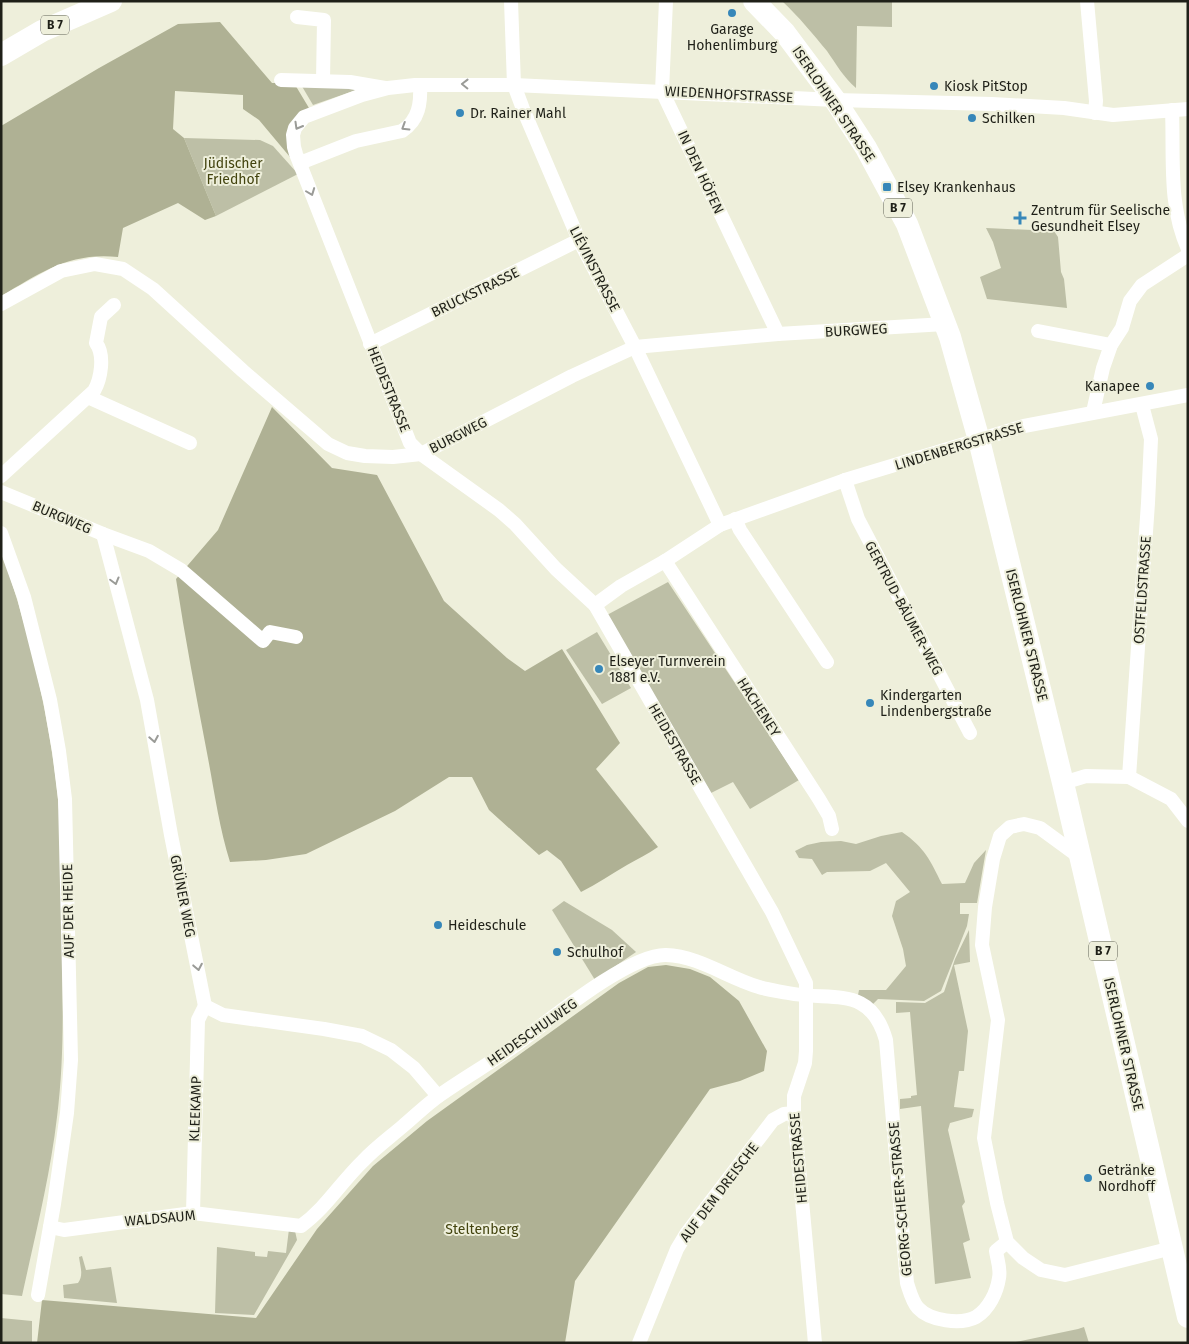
<svg xmlns="http://www.w3.org/2000/svg" width="1189" height="1344" font-family="'Fira Sans',sans-serif">
<style>
.green{fill:#bdbfa6}
.forest{fill:#afb194}
.lines{fill:none;stroke-linecap:round;stroke-linejoin:round}
.street{stroke:#fff;stroke-width:14}
.primary{stroke:#fff;stroke-width:22}
.oneway{stroke:#9a9b97}
.poi-dot{fill:#3787b9;stroke:#eeefdb;stroke-width:2}
.labels{text-anchor:middle;stroke-width:4;stroke-linejoin:round;paint-order:stroke}
.shield{fill:#eeefdb;stroke:#5d5e52;stroke-width:1}
.shield-label{font-size:12px;font-weight:bold;fill:#1f2018}
.poi-label{font-size:14px;fill:#1f2018;stroke:#eeefdb;text-anchor:start}
.street-label{font-size:14px;fill:#1f2018;stroke:#eeefdb}
.park-label{font-size:14px;fill:#43440f;stroke:#eeefdb}
</style>
<rect width="100%" height="100%" fill="#eeefdb"/>
<g class="green">
<path d="M782,1H892V27L857,26L856,88C844,78 836,64 827,51C813,34 799,17 782,1Z"/>
<path d="M300,83L362,88L313,105Z"/>
<path d="M184,138L260,140L273,146L298,174L216,216Z"/>
<path d="M986,228L1054,231L1058,237L1061,272L1064,279L1067,308L987,299L980,277L1001,268L993,242Z"/>
<path d="M1,550C33,642 55,738 61,836C63,875 62,914 62,954C63,1008 64,1063 57,1117C50,1177 35,1236 22,1296L1,1294Z"/>
<path d="M668,582L799,780L750,809L733,782L709,794L607,615Z"/>
<path d="M597,632L631,688L602,704L566,650Z"/>
<path d="M902,832C925,848 930,860 942,884L965,883L974,863L986,850L977,903H960V914H969L967,926L941,991L924,1001L878,999L872,1005L858,995L859,990H886L906,966L903,949L892,916L896,901L910,892L886,863L870,871L827,872L822,875L812,859L799,858L795,851L807,845L821,842L841,841L856,844L881,836Z"/>
<path d="M564,901L612,930L636,952L595,980L552,910Z"/>
<path d="M969,930L970,962L954,965L968,1031L964,1071H959L954,1107L974,1109L972,1117L950,1123L948,1130L965,1202L962,1206L970,1240L963,1243L971,1278L935,1284L921,1106L900,1109V1099L911,1098V1096L917,1095L910,1012L896,1013V1002L925,1003L944,992L955,959Z"/>
<path d="M289,1229L295,1231L297,1240L254,1315L215,1313L217,1247L255,1252V1256L267,1257L268,1251L286,1253Z"/>
<path d="M82,1256L86,1270L111,1267L117,1303L64,1298L63,1285L78,1283C84,1275 80,1266 79,1257Z"/>
<path d="M1,1318L32,1321V1343H1Z"/>
<path d="M1084,1327L1089,1343H1011L1078,1329Z"/>
</g>
<g class="forest">
<path d="M220,22L272,83H294L309,108L297,116L300,169L259,120L243,109V95L175,91L173,129L184,138L216,216L205,220L178,203L123,228L118,257C69,252 41,273 1,296V126L99,68L178,24Z"/>
<path d="M272,407L332,468L377,475L444,601L507,658L525,671L562,649L620,743L596,769L658,847C648,854 637,859 627,865C611,874 597,884 581,892L561,861L547,850L539,855L489,810L472,777H449L395,811L306,854L266,860L230,862C219,827 214,789 207,753C196,695 185,638 176,579L218,530Z"/>
<path d="M666,965L690,969L710,977L739,1001L767,1051L764,1071L740,1081L710,1089L575,1281L565,1343H37L42,1300L256,1318L317,1229L373,1166L427,1121L619,983L648,967Z"/>
</g>
<g class="lines">
<g class="street">
<path d="M511,1L514,85L523,109L579,240L635,347L720,525"/>
<path d="M666,1L662,91L778,334"/>
<path d="M1087,1L1096,101L1095,113"/>
<path d="M297,17L324,20L323,81"/>
<path d="M281,80L350,82L385,88"/>
<path d="M1172,110C1174,157 1168,205 1188,249"/>
<path d="M300,163L356,141L402,131C419,120 421,103 420,85"/>
<path d="M1,304L61,271L95,264L123,269L153,289L243,371L328,444L347,453L365,456L393,457L421,454L572,376L635,347L778,334L945,324"/>
<path d="M1038,331L1111,345"/>
<path d="M370,344L579,240"/>
<path d="M88,397L190,443"/>
<path d="M1093,412L1103,368L1111,345L1122,328L1130,301L1142,285L1188,255"/>
<path d="M1,476L94,391C101,379 105,355 96,343L101,317L114,305"/>
<path d="M845,480L858,519L970,733"/>
<path d="M1,492L103,534L149,551L181,570L263,641L270,632L296,637"/>
<path d="M735,519L740,530L827,662"/>
<path d="M1,533L24,597L50,700L59,751L65,799L71,1060L67,1113L54,1204L38,1295"/>
<path d="M103,534L147,700L171,835L205,1006"/>
<path d="M665,561L819,799L829,816L832,829"/>
<path d="M595,605L621,586L665,561L720,525L845,480L1024,426L1188,395"/>
<path d="M1129,777L1148,503L1151,439L1142,405"/>
<path d="M1063,783L1086,776L1129,777L1171,799L1188,821"/>
<path d="M1081,858L1040,828L1024,824L1010,827L1000,836L993,859L985,907L982,945L998,1020L984,1138L997,1203L1007,1242L1023,1258L1041,1270L1065,1275L1172,1248"/>
<path d="M205,1006L223,1015L324,1029L362,1036L391,1050L414,1068L438,1096"/>
<path d="M193,1213L198,1020L205,1006"/>
<path d="M50,1227L64,1230L193,1213L301,1226C326,1208 341,1182 363,1161C375,1148 389,1138 403,1126C415,1116 427,1104 440,1095C464,1078 489,1064 513,1047C546,1023 628,954 666,955C699,956 728,978 759,987C768,990 778,991 788,993C833,1002 870,984 886,1040L907,1283C910,1292 912,1301 918,1308C930,1321 961,1325 976,1317C989,1309 997,1292 999,1278C1001,1269 997,1259 996,1251L1007,1242"/>
<path d="M639,1343L677,1249L686,1234L773,1120L784,1114L794,1113"/>
<path d="M815,1343L794,1113V1096L805,1063L806,1051V983L772,912L595,605L556,569L515,524L499,510L421,454L410,443L296,154L294,147L293,135L295,128L304,117L362,95L388,88L415,85H514L835,100L992,104L1064,108L1113,115L1188,109"/>
</g>
<g class="primary">
<path d="M754,1L785,33L835,100L866,148L907,224L950,337L979,440L1063,783L1188,1317"/>
<path d="M1,55L42,31L111,1"/>
</g>
</g>
<defs><path id="oneway-chevron" d="M-2-3.5L2.5 0L-2 3.5" fill="none" stroke-width="1.6" stroke-linecap="round" stroke-linejoin="round" transform="scale(1.25)"/></defs>
<g class="oneway">
<use href="#oneway-chevron" transform="translate(465 84) rotate(-179)"/>
<use href="#oneway-chevron" transform="translate(298 126) rotate(120)"/>
<use href="#oneway-chevron" transform="translate(405 127) rotate(148)"/>
<use href="#oneway-chevron" transform="translate(311 192) rotate(69)"/>
<use href="#oneway-chevron" transform="translate(115 581) rotate(75)"/>
<use href="#oneway-chevron" transform="translate(154 739) rotate(80)"/>
<use href="#oneway-chevron" transform="translate(198 967) rotate(79)"/>
</g>
<g class="poi-dot">
<circle cx="732" cy="13" r="5"/>
<circle cx="934" cy="86" r="5"/>
<circle cx="460" cy="113" r="5"/>
<circle cx="972" cy="118" r="5"/>
<rect x="882" y="182" width="10" height="10" rx="2.5"/>
<path d="M1017.5 210.5h5v5h5v5h-5v5h-5v-5h-5v-5h5z"/>
<circle cx="1150" cy="386" r="5"/>
<circle cx="599" cy="669" r="5"/>
<circle cx="870" cy="703" r="5"/>
<circle cx="438" cy="925" r="5"/>
<circle cx="557" cy="952" r="5"/>
<circle cx="1088" cy="1178" r="5"/>
</g>
<g class="labels">
<g class="shield">
<rect x="41" y="15.5" width="28" height="19" rx="4"/>
<rect x="884" y="198.5" width="28" height="19" rx="4"/>
<rect x="1089" y="941.5" width="28" height="19" rx="4"/>
</g>
<g class="shield-label">
<text x="55" y="29">B 7</text>
<text x="898" y="212">B 7</text>
<text x="1103" y="955">B 7</text>
</g>
<g class="poi-label">
<text x="732" y="34" text-anchor="middle">Garage<tspan x="732" dy="16">Hohenlimburg</tspan></text>
<text x="944" y="91">Kiosk PitStop</text>
<text x="470" y="118">Dr. Rainer Mahl</text>
<text x="982" y="123">Schilken</text>
<text x="897" y="192">Elsey Krankenhaus</text>
<text x="1031" y="215">Zentrum für Seelische<tspan x="1031" dy="16">Gesundheit Elsey</tspan></text>
<text x="1140" y="391" text-anchor="end">Kanapee</text>
<text x="609" y="666">Elseyer Turnverein<tspan x="609" dy="16">1881 e.V.</tspan></text>
<text x="880" y="700">Kindergarten<tspan x="880" dy="16">Lindenbergstraße</tspan></text>
<text x="448" y="930">Heideschule</text>
<text x="567" y="957">Schulhof</text>
<text x="1098" y="1175">Getränke<tspan x="1098" dy="16">Nordhoff</tspan></text>
</g>
<g class="street-label">
<text transform="translate(729 94) rotate(3)" y="5">WIEDENHOFSTRASSE</text>
<text transform="translate(834 104) rotate(56)" y="5">ISERLOHNER STRASSE</text>
<text transform="translate(701 172) rotate(65)" y="5">IN DEN HÖFEN</text>
<text transform="translate(595 269) rotate(63)" y="5">LIÉVINSTRASSE</text>
<text transform="translate(475 292) rotate(-26)" y="5">BRUCKSTRASSE</text>
<text transform="translate(856 330) rotate(-3)" y="5">BURGWEG</text>
<text transform="translate(389 389) rotate(68)" y="5">HEIDESTRASSE</text>
<text transform="translate(458 435) rotate(-27)" y="5">BURGWEG</text>
<text transform="translate(959 446) rotate(-17)" y="5">LINDENBERGSTRASSE</text>
<text transform="translate(62 517) rotate(23)" y="5">BURGWEG</text>
<text transform="translate(1142 590) rotate(-86)" y="5">OSTFELDSTRASSE</text>
<text transform="translate(904 608) rotate(62)" y="5">GERTRUD-BÄUMER-WEG</text>
<text transform="translate(1027 635) rotate(76)" y="5">ISERLOHNER STRASSE</text>
<text transform="translate(759 707) rotate(57)" y="5">HACHENEY</text>
<text transform="translate(675 744) rotate(60)" y="5">HEIDESTRASSE</text>
<text transform="translate(183 896) rotate(79)" y="5">GRÜNER WEG</text>
<text transform="translate(68 911) rotate(-91)" y="5">AUF DER HEIDE</text>
<text transform="translate(532 1032) rotate(-35)" y="5">HEIDESCHULWEG</text>
<text transform="translate(1124 1044) rotate(77)" y="5">ISERLOHNER STRASSE</text>
<text transform="translate(195 1109) rotate(-88)" y="5">KLEEKAMP</text>
<text transform="translate(798 1158) rotate(-95)" y="5">HEIDESTRASSE</text>
<text transform="translate(719 1192) rotate(-53)" y="5">AUF DEM DREISCHE</text>
<text transform="translate(900 1199) rotate(-95)" y="5">GEORG-SCHEER-STRASSE</text>
<text transform="translate(160 1218) rotate(-5)" y="5">WALDSAUM</text>
</g>
<g class="park-label">
<text x="233" y="168">Jüdischer<tspan x="233" dy="16">Friedhof</tspan></text>
<text x="482" y="1234">Steltenberg</text>
</g>
</g>
<rect width="1189" height="1344" fill="none" stroke="#1f2018" stroke-width="5"/>
</svg>
